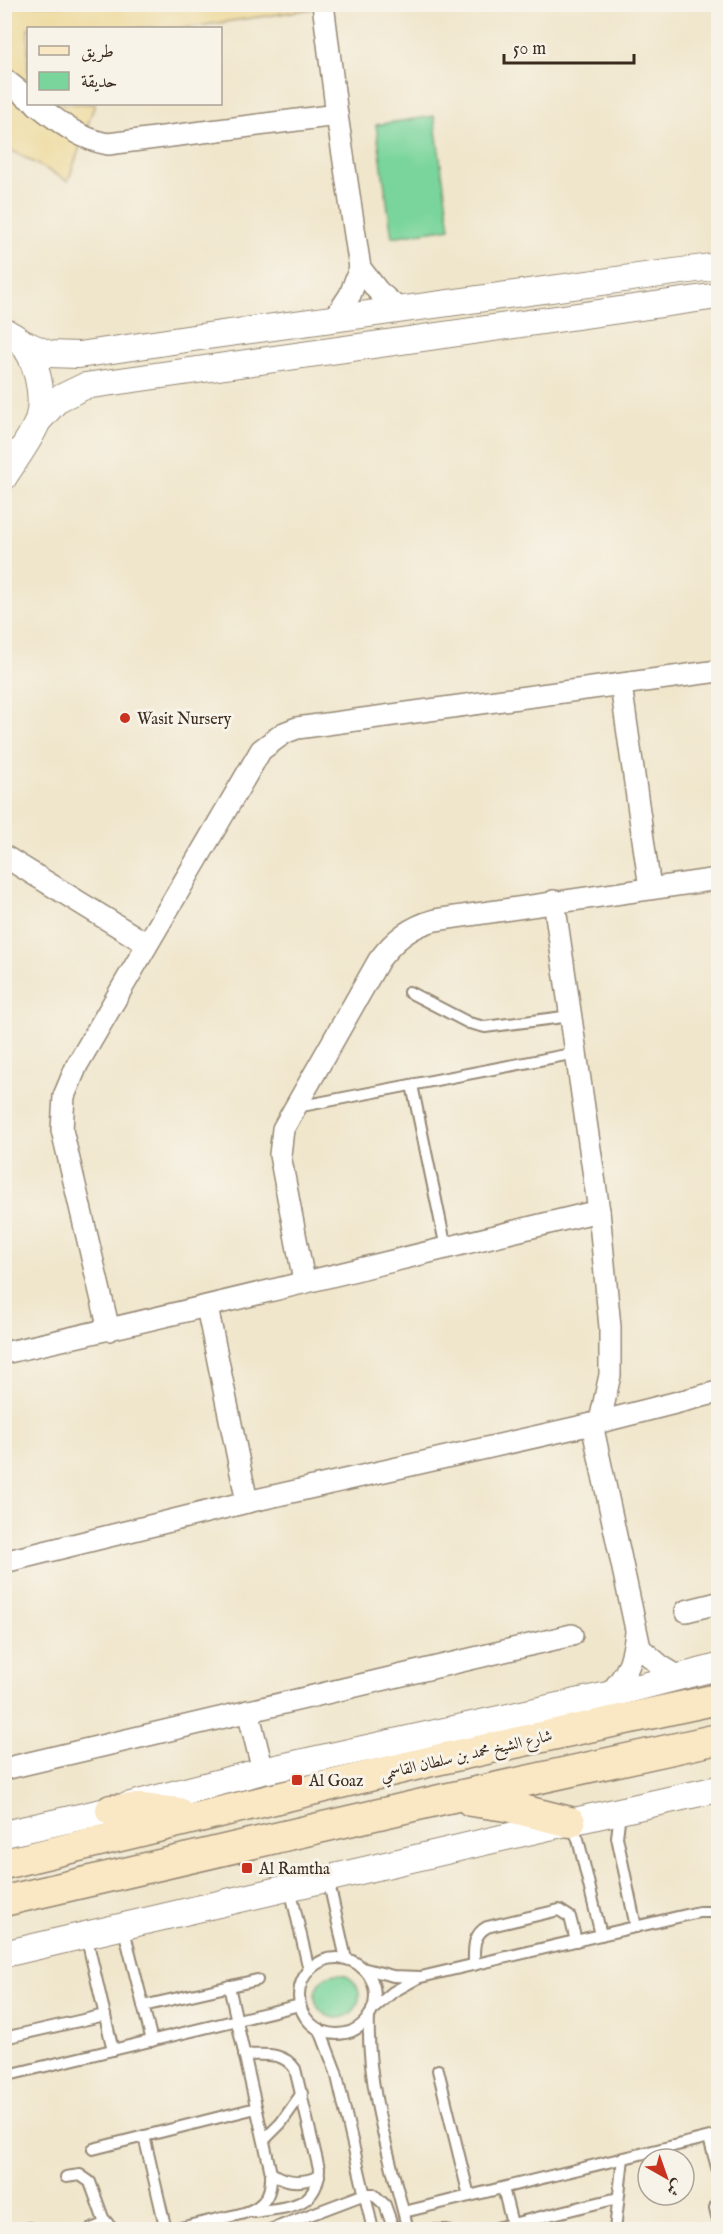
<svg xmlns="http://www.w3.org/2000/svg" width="723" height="2234" font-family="'IM FELL English',Amiri,serif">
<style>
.green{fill:#7ad59c;stroke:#5a805d;stroke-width:1.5}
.sand{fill:#eeda9e;stroke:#94825e;stroke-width:1.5}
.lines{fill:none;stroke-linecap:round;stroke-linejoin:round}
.service-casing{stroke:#968875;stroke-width:14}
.minor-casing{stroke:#968875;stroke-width:24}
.tertiary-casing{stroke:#968875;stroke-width:28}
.secondary-casing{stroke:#968875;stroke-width:33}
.service{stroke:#fff;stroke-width:10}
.minor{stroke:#fff;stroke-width:21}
.tertiary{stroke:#fff;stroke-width:26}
.secondary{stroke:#fae7c3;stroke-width:30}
.poi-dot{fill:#c8321e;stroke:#f7f3e8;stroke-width:2}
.labels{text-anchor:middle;stroke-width:6;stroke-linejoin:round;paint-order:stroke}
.poi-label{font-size:16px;fill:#3b2a1e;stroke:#f7f3e8;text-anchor:start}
.street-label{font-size:16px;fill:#3b2a1e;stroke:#f7f3e8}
</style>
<rect width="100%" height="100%" fill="#f7f3e8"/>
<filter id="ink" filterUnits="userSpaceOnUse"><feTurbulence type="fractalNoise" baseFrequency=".0167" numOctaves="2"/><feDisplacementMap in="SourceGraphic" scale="12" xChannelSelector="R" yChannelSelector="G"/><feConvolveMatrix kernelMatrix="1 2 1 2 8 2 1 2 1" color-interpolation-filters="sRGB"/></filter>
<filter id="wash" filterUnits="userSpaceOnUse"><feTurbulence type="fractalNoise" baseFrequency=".008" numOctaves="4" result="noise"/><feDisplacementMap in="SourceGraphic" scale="24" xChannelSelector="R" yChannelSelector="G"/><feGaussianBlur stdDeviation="1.35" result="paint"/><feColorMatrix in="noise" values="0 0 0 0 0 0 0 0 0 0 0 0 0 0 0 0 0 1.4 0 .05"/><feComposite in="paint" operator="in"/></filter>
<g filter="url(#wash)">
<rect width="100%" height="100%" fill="#f0e6cc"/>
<g class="green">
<path d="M434,116L450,228L392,237L376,125Z"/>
<circle cx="337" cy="1996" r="22"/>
</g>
<path class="sand" d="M311,4L312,9L185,28H28V104H95L68,181L5,147L4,5Z"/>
</g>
<g filter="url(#ink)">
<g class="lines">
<g class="service-casing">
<g id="service">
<path d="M409,992L469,1023L485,1027L571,1016"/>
<path d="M412,1085L446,1248"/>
<path d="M297,1107L576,1053"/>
<path d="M620,1813L617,1837L636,1927"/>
<path d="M570,1822L578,1839L601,1935"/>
<path d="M328,1879L346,1959"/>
<path d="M290,1888L309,1970"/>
<path d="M123,1926L152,2041"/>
<path d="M86,1935L113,2050"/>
<circle cx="337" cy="1996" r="38"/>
<path d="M474,1965C474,1950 472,1935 487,1927L559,1910L570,1917L576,1941"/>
<path d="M362,1968L393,1976L421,1977L699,1912H718"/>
<path d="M143,2006L257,1980"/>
<path d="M372,2010L393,1992L418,1978"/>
<path d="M369,2016C366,2085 391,2162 408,2230"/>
<path d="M320,2030L336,2072L373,2230"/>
<path d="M4,2038L105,2015"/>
<path d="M244,2055C263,2055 283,2051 295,2069L319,2169C318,2209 285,2207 254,2212"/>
<path d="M438,2070L469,2196"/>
<path d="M4,2076L300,2005"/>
<path d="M144,2136L166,2230"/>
<path d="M709,2138L718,2171"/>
<path d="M264,2140L281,2123L302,2093"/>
<path d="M93,2149L256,2108"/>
<path d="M271,2173C287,2183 302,2184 319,2176"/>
<path d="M66,2177L80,2175L90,2182L103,2218L113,2230"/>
<path d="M503,2188L512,2224"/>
<path d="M718,2199L715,2208L718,2220"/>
<path d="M404,2212L718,2135"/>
<path d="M29,2228L30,2230"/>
<path d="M284,2228L349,2230"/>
<path d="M89,2230L107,2223"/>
<path d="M172,2230C187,2226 203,2223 218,2219C247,2213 273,2210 271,2173L229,1986"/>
<path d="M270,2230L365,2194H373L385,2205L394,2230"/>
<path d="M435,2230H447"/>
<path d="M488,2230L618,2198"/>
<path d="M615,2230L623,2158"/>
</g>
</g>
<g class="minor-casing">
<g id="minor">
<path d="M323,4L337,115L360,268L350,295L334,319"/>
<path d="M4,79L28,98"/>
<path d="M36,104C59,122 79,139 108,144L337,115"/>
<path d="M360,268L378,291L400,310"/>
<path d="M621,685L650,888"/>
<path d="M4,856L147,944"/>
<path d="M554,901L599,1211L610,1327V1375L600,1421"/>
<path d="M304,1281L280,1155L283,1129L379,960C395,939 410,927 435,920L718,879"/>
<path d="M207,1307L247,1502"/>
<path d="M109,1330L62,1130L64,1096L77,1065L261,750L284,733L297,728L718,671"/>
<path d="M4,1353C203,1309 401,1258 599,1211"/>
<path d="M592,1424L640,1648L661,1666L679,1677"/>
<path d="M4,1562L247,1502L592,1424L718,1392"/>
<path d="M686,1611L718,1603"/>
<path d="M608,1695C628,1673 632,1663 636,1633"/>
<path d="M248,1711L263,1771"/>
<path d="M4,1769L572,1635"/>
</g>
</g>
<g class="tertiary-casing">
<g id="tertiary">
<path d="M4,331C9,334 16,337 20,341C37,357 45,398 38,420C33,436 14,461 4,477"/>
<path d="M21,342L49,354L79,355L193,338L718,266"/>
<path d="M38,421L58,399L85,386L718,296"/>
<path d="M4,1834L111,1810L263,1771L608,1695L718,1667"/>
<path d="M4,1954L570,1822L718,1789"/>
</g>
</g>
<g class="secondary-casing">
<g id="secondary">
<path d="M471,1801L506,1806L570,1822"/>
<path d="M111,1810L141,1809L178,1813"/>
<path d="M4,1864L436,1760L718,1699"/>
<path d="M4,1901L444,1799L718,1739"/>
</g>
</g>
<use href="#service" class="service"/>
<use href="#minor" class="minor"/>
<use href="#tertiary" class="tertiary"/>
<use href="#secondary" class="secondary"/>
</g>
</g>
<g class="poi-dot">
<circle cx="125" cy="718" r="6"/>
<rect x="291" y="1774" width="12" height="12" rx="3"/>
<rect x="241" y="1862" width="12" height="12" rx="3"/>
</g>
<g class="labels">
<g class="poi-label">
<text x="137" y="724">Wasit Nursery</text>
<text x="309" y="1786">Al Goaz</text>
<text x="259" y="1874">Al Ramtha</text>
</g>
<g class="street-label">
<text transform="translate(466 1754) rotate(-13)" y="6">شارع الشيخ محمد بن سلطان القاسمي</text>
</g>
</g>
<rect width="723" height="2234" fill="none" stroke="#f7f3e8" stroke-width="24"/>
<rect x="27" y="27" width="195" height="78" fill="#f7f3e8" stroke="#aca397" stroke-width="1.5"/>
<rect x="39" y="46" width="30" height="9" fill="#fae7c3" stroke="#aca397" stroke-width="1.5"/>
<text x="81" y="57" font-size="18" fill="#3b2a1e">طريق</text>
<rect x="39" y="72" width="30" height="18" fill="#7ad59c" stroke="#aca397" stroke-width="1.5"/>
<text x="81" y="87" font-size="18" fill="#3b2a1e">حديقة</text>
<g transform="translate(666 2177) rotate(140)"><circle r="28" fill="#f7f3e8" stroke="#aca397" stroke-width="1.5"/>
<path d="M0-4.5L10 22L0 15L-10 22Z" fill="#c8321e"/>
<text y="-9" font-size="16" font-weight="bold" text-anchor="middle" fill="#3b2a1e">ش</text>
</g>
<path d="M504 54v9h130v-9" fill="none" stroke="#3b2a1e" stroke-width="3"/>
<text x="513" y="54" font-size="18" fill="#3b2a1e" stroke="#f7f3e8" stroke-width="4.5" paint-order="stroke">50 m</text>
</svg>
